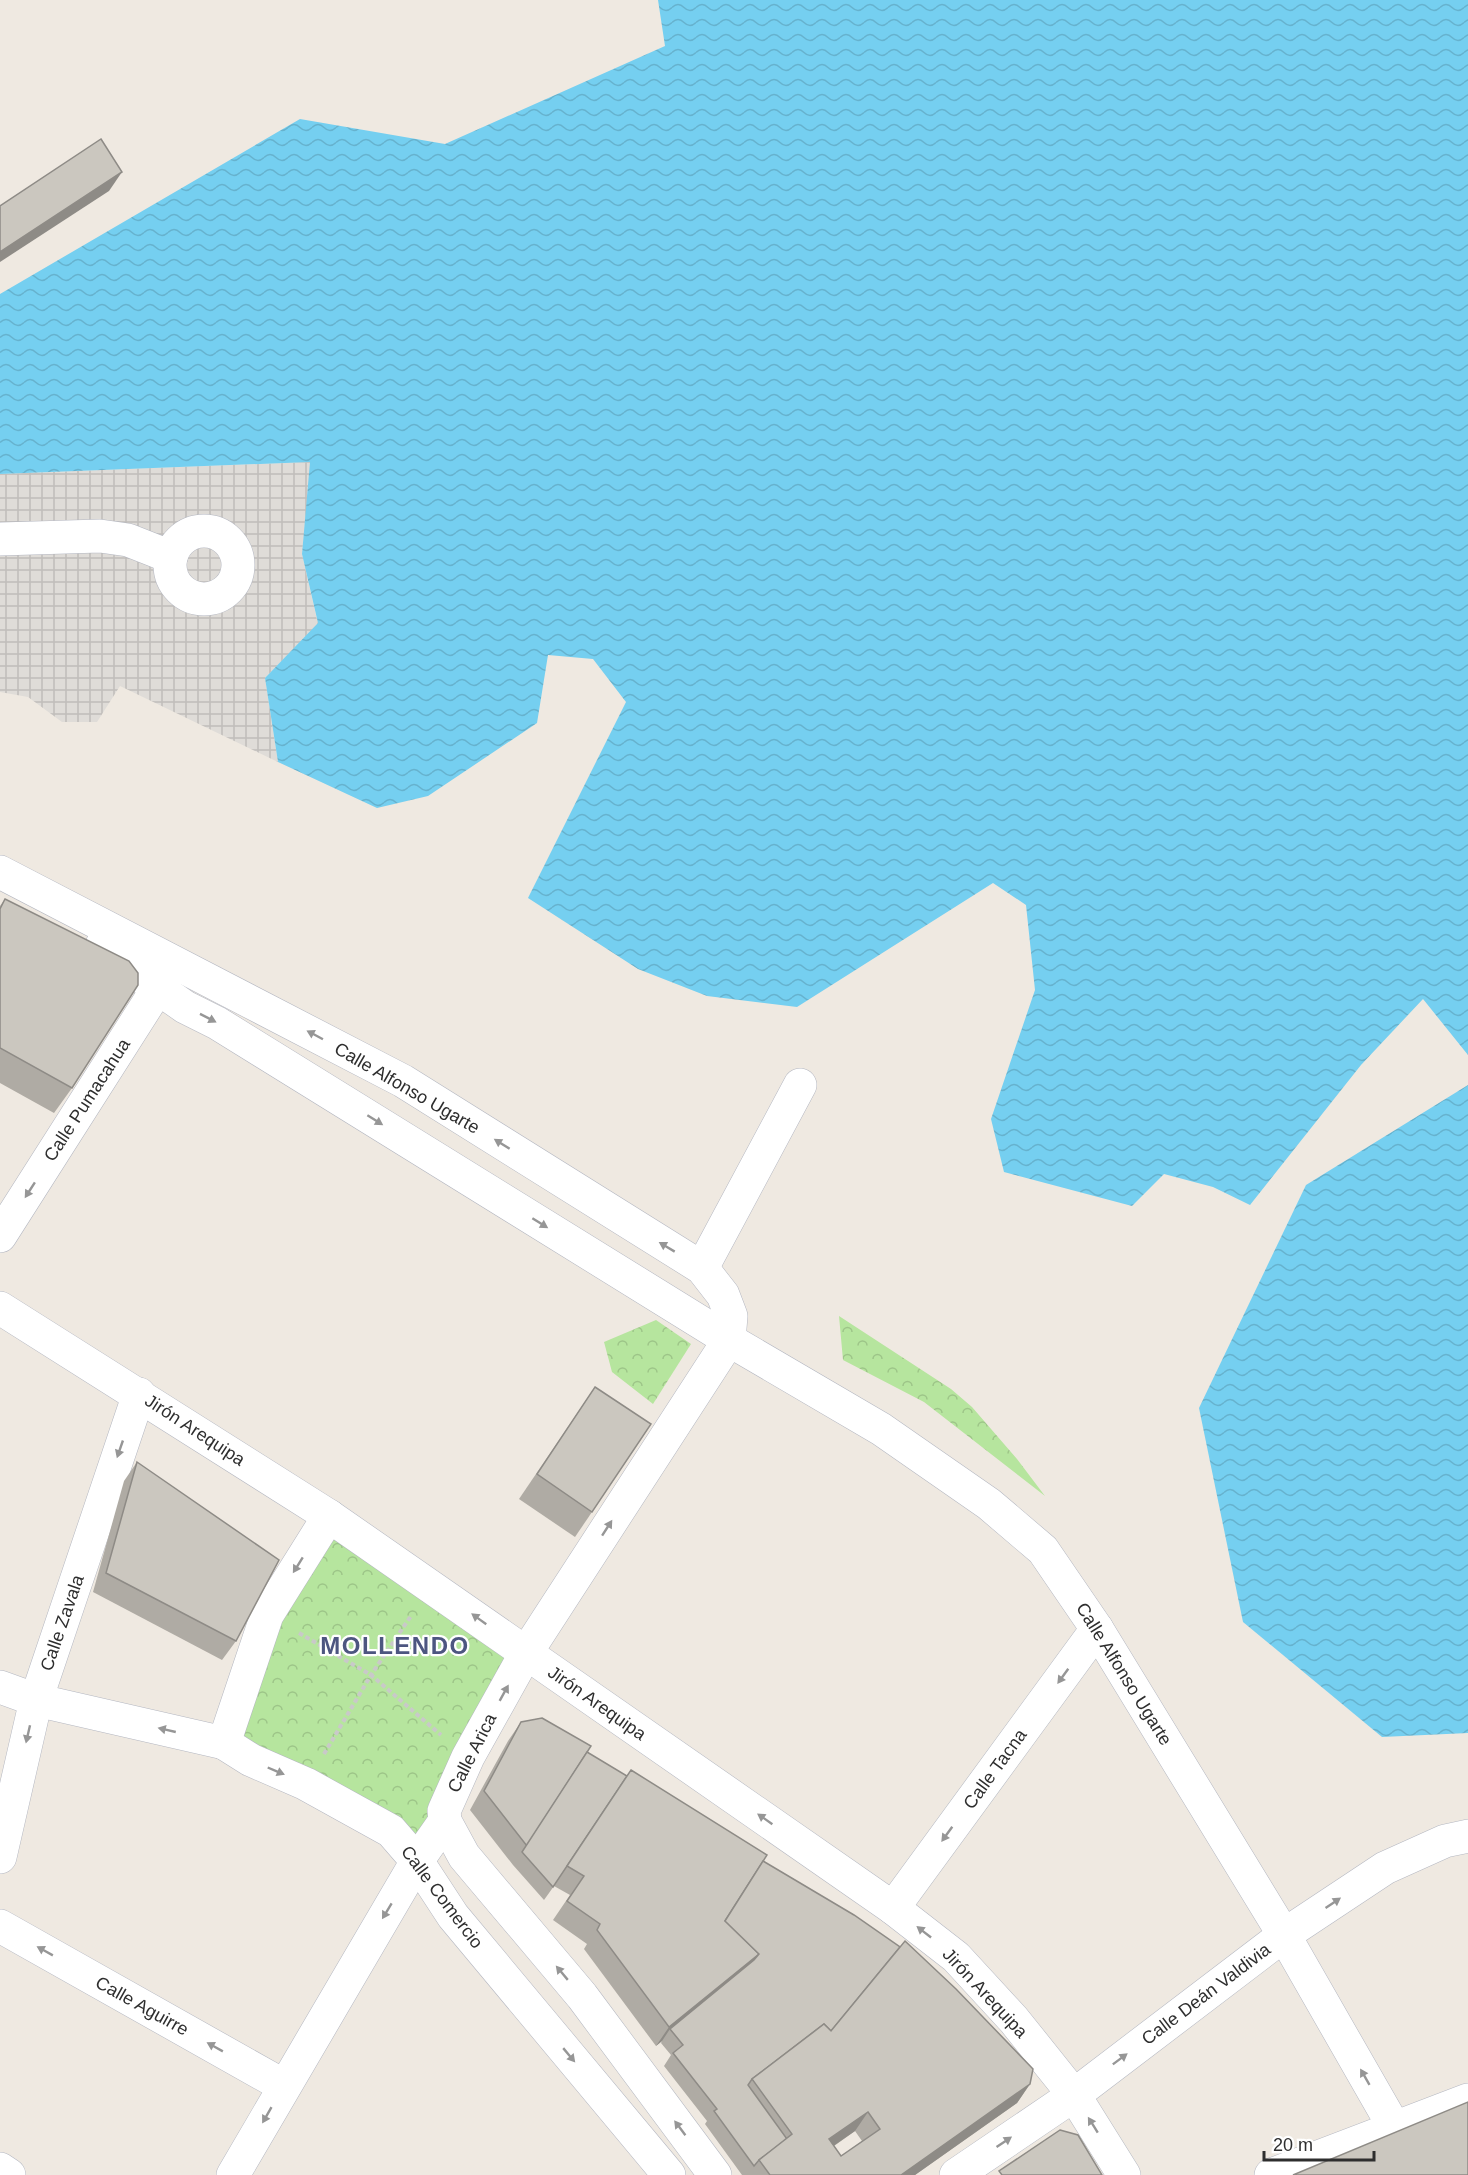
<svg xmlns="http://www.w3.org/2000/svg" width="1468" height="2175" font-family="Helvetica,sans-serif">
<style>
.park{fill:url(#park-crowns)}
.plaza{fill:url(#plaza-grid)}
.water{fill:url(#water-waves)}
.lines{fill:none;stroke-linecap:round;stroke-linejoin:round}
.minor-casing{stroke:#b4b7c1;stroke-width:34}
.tertiary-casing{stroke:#b4b7c1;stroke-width:34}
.path{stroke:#c9c9c9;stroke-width:4;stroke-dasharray:4.5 3;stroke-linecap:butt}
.minor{stroke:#fff;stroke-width:33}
.tertiary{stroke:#fff;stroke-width:33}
.wall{fill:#afaba4;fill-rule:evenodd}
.shaded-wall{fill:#8e8b86}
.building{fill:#cbc7bf;stroke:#8e8b86;stroke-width:1.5;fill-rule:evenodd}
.oneway{fill:#969696}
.labels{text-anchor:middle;stroke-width:4.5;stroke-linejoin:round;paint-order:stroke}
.street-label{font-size:18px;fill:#2e2e2e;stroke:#fff}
.district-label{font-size:24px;font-weight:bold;letter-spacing:1.5px;fill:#4d5680;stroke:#fff}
</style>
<defs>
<pattern id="park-crowns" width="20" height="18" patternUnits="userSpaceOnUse" patternTransform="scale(1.5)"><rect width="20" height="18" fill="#b6e59e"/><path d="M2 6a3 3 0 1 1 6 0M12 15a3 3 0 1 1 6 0" fill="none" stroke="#9dc588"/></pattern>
<pattern id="plaza-grid" width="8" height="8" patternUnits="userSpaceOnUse" patternTransform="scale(1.5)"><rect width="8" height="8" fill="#dfdcd8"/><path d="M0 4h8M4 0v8" fill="none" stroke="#c0bdba"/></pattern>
<pattern id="water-waves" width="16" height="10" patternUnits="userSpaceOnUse" patternTransform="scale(1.5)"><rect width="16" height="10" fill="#75cff0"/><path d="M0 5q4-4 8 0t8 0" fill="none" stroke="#66b2ce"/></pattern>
</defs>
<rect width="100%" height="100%" fill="#efe9e1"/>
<g class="park">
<path d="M839,1316L951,1389L972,1407L1017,1459L1045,1496L924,1402L843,1360Z"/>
<path d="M656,1320L691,1344L653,1404L612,1372L604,1342Z"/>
<path d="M329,1516L526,1653L417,1861L224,1743Z"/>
</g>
<path class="plaza" d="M311,462L302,554L318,624L265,678L278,762L120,686L97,722H62L28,697L0,692V474Z"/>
<g class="water">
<path d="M658,0H1468V1055L1423,999L1361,1065L1250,1205L1213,1187L1164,1174L1132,1206L1004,1172L991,1119L1035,990L1026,905L993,883L797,1007L707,996L638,969L528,898L626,702L593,659L548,655L537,723L428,796L377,808L278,762L265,678L318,623L302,554L310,462L0,474V294L300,119L445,144L665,46Z"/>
<path d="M1468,1085V1733L1382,1737L1243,1622L1199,1408L1306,1185Z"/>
</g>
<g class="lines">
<g class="minor-casing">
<g id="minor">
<circle cx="204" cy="565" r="34"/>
<path d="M0,539L100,536L128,540L171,557"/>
<path d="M702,1268L800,1085"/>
<path d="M729,1340L881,1429L989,1504L1043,1550L1097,1629L1284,1935L1394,2127"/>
<path d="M0,1687L36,1700L224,1743"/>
<path d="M0,1857L36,1700L139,1394"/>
<path d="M893,1908L1097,1629"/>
<path d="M0,1926L284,2086"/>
<path d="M1074,2095L1284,1935L1385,1868L1445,1841L1468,1836"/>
<path d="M0,2169L9,2175"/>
<path d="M233,2175L417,1861L445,1821"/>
<path d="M1271,2175L1468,2100"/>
</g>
</g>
<g class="tertiary-casing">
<g id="tertiary">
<path d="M0,872L403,1081L702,1268L723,1295L731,1316L729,1340L526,1653L468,1757L444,1811L445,1821L464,1856L582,1996L715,2175"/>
<path d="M102,945L115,958L185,1007L217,1023L729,1340"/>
<path d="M0,1236L170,969"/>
<path d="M0,1308L329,1516L893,1908L956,1957L1014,2020L1074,2095L1124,2175"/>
<path d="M329,1516L267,1615L224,1743L251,1760L306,1784L391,1831L417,1861L453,1916L669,2175"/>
<path d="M956,2175L1074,2095"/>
</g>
</g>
<g class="path">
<path d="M299,1633L371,1675L441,1735"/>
<path d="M324,1754L371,1675L411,1616"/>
</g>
<use href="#minor" class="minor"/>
<use href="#tertiary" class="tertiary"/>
</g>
<g class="wall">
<path d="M5,899L72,1088L54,1113L0,1083V906Z"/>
<path d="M595,1387L592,1512L575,1537L519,1499Z"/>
<path d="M137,1462L236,1641L222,1660L93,1592L124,1481Z"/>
<path d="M521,1722L587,1752L763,1861L1030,2084L1017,2103L915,2175H742L705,2124L707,2121L664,2066L671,2055L661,2043L662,2041L656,2046L584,1949L587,1944L553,1920L570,1895L554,1886L544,1900L513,1865L470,1810L508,1741ZM855,2131L862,2141L841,2156L834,2146Z"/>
</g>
<g class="shaded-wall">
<path d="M122,172L109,191L0,262V252Z"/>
<path d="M759,1954L745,1973L670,2029L662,2041L656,2046L669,2027Z"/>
<path d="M1030,2084L1017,2103L915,2175H901Z"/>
<path d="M868,2112L855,2131L816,2158L829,2139Z"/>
</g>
<g class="building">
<path d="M101,139L122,172L0,252V206Z"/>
<path d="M5,899L129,961L138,973V985L72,1088L0,1048V909Z"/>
<path d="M595,1387L651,1424L592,1512L537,1474Z"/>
<path d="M137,1462L279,1560L236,1641L106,1573Z"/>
<path d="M542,1718L591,1746L527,1846L484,1791L521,1722Z"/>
<path d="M587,1752L627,1776L553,1887L522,1852Z"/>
<path d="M631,1770L767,1855L725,1921L759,1954L669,2027L597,1930L600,1924L567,1901L584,1876L567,1866Z"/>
<path d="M763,1861L854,1915L900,1947L831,2031L824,2024L752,2079L748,2085L787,2139L759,2160L754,2166L714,2111L717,2109L673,2053L683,2045L670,2029L754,1960L759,1954L725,1921Z"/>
<path d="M905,1941L956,1989L1033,2069L1030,2084L901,2175H770L759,2160L792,2134L752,2079L824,2024L831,2031ZM868,2112L880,2129L841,2156L829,2139Z"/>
<path d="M1468,2102V2175H1293Z"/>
<path d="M1060,2130L1078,2135L1102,2175H1002L999,2171Z"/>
</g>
<defs><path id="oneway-solid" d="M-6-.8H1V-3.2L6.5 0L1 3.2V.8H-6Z" transform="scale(1.5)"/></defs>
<g class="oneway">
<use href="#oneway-solid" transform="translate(208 1018) rotate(27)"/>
<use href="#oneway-solid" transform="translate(315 1035) rotate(-152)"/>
<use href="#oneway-solid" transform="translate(375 1120) rotate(32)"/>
<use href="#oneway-solid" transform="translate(502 1144) rotate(-148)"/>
<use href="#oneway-solid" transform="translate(30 1190) rotate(123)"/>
<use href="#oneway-solid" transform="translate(540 1223) rotate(32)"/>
<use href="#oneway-solid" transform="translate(667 1247) rotate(-149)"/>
<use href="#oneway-solid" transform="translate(120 1449) rotate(109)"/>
<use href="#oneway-solid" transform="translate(607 1528) rotate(-57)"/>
<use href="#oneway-solid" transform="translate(298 1565) rotate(122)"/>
<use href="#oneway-solid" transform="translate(479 1619) rotate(-144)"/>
<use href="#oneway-solid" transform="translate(1063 1676) rotate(126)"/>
<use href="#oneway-solid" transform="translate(504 1693) rotate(-61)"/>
<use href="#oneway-solid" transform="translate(167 1730) rotate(-167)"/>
<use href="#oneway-solid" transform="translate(28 1734) rotate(103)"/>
<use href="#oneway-solid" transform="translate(276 1771) rotate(23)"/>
<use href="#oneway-solid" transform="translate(765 1819) rotate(-145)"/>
<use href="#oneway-solid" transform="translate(947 1834) rotate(126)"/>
<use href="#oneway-solid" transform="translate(1333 1903) rotate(-34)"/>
<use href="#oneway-solid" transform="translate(387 1911) rotate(121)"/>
<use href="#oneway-solid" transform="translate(924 1932) rotate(-142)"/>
<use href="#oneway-solid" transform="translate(45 1951) rotate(-151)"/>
<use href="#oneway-solid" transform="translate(562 1973) rotate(-130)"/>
<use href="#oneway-solid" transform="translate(215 2047) rotate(-151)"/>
<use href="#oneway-solid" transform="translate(569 2055) rotate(50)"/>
<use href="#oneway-solid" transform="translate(1120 2059) rotate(-37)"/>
<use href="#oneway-solid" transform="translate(1365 2077) rotate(-120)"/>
<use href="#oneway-solid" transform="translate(267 2115) rotate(120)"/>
<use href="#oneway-solid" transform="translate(1093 2125) rotate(-122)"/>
<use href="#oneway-solid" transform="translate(680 2128) rotate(-127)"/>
<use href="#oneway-solid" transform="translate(1004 2142) rotate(-34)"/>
</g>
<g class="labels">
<g class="street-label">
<text transform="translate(407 1088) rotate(30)" y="6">Calle Alfonso Ugarte</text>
<text transform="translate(87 1100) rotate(-57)" y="6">Calle Pumacahua</text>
<text transform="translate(195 1430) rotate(33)" y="6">Jirón Arequipa</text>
<text transform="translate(62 1623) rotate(-71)" y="6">Calle Zavala</text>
<text transform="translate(1124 1674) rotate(58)" y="6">Calle Alfonso Ugarte</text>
<text transform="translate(597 1703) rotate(35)" y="6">Jirón Arequipa</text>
<text transform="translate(472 1753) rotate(-63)" y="6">Calle Arica</text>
<text transform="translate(995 1769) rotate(-54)" y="6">Calle Tacna</text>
<text transform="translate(442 1897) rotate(53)" y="6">Calle Comercio</text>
<text transform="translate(985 1993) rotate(47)" y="6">Jirón Arequipa</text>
<text transform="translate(1206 1994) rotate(-37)" y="6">Calle Deán Valdivia</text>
<text transform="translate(142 2006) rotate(29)" y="6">Calle Aguirre</text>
</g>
<g class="district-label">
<text x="395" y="1654">MOLLENDO</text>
</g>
</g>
<path d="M1264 2151v9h110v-9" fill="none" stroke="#2e2e2e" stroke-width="3"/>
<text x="1273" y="2151" font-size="18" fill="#2e2e2e" stroke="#ffffff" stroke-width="4.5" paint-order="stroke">20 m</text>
</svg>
